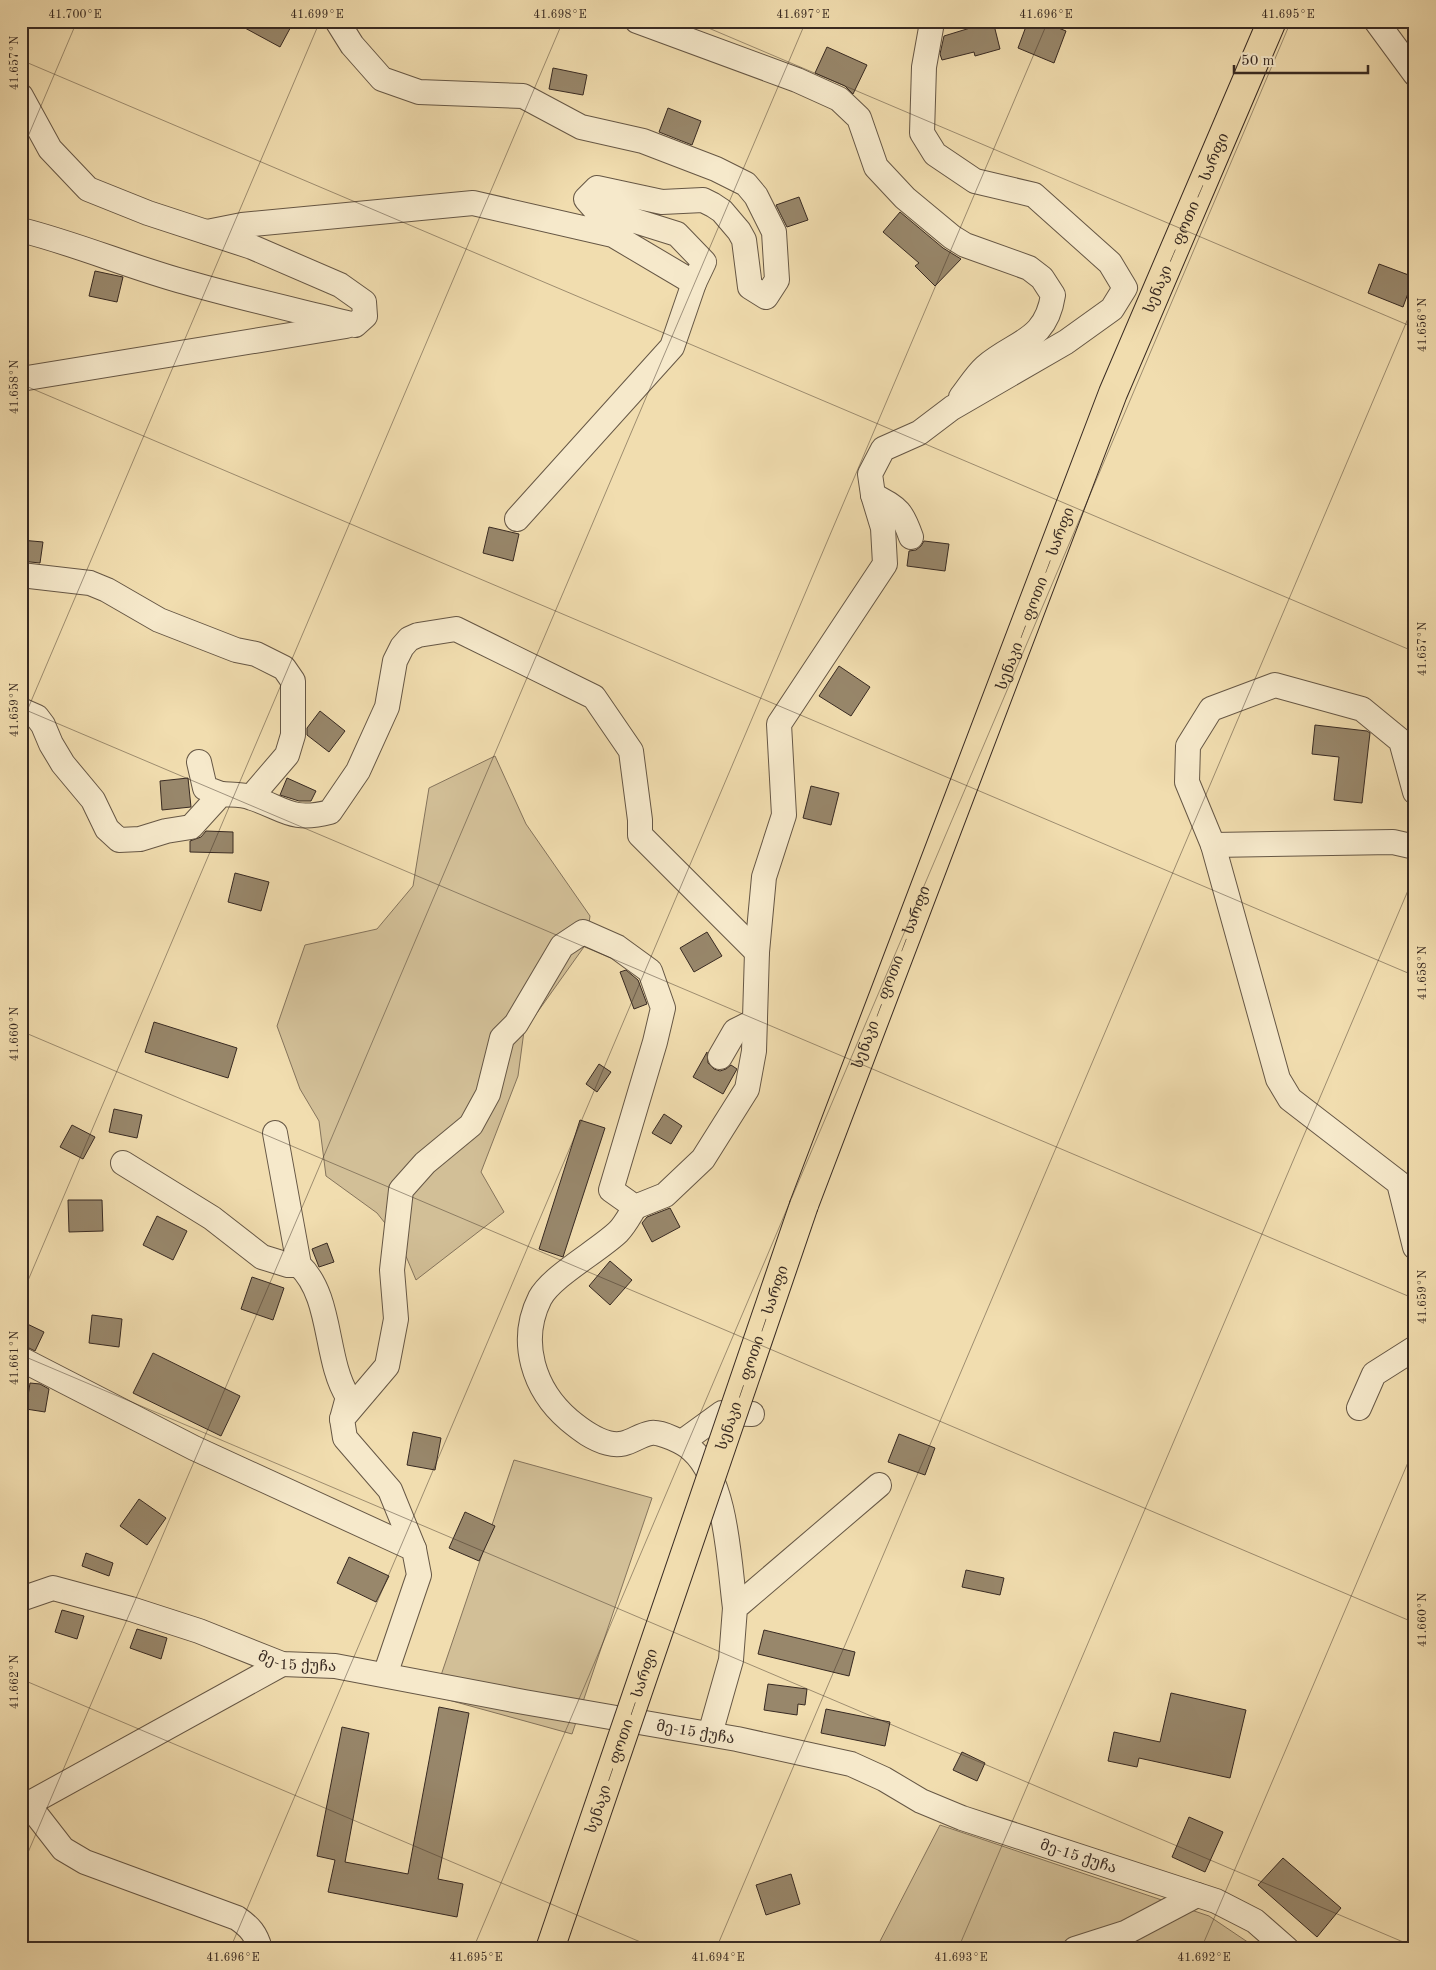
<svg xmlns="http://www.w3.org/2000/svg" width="1436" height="1970" font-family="'Old Standard TT','Noto Serif Georgian',serif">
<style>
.green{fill:#d2bf97;stroke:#85745c}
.building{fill:#98876b;stroke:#382a22}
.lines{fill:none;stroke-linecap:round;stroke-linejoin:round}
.minor-casing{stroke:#665745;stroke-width:26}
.highway-casing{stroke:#382a22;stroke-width:30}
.minor{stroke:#f6e9cb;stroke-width:24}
.highway{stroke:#f1ddaf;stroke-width:28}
.highway-bridge-casing{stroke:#382a22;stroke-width:30;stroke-linecap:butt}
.highway-bridge{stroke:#f1ddaf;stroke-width:28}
.ticks{fill:none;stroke:#382a22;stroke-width:1;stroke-opacity:0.45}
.labels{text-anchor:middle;stroke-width:4.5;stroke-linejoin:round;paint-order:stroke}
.street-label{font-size:15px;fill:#382a22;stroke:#f6e9cb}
.neatline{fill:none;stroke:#382a22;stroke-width:2}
.ticks-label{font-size:12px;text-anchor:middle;fill:#382a22}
</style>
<rect width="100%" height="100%" fill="#f1ddaf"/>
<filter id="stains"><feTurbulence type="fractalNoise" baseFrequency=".004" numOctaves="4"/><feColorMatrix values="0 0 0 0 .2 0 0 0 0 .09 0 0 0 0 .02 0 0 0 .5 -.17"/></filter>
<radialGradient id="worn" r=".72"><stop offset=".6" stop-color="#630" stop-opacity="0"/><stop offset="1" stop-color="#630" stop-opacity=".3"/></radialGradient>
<g class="green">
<path d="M495,756L526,824L590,916L586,944L524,1031L518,1076L481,1172L504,1212L416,1280L400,1242L377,1213L326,1176L319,1121L300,1089L277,1026L305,945L377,929L413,886L429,788Z"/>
<path d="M514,1460L652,1498L572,1734L434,1696Z"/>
<path d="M940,1825L1209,1916L1258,1949H876Z"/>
</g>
<g class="building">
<path d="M232,21H294L280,47Z"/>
<path d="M993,21L1000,49L975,56L974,52L942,60L940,54L944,36Z"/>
<path d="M1028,21H1041L1066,31L1054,63L1018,48Z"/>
<path d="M827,47L867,65L853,94L845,86L815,73Z"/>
<path d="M553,68L587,75L583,95L549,89Z"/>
<path d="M668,108L701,121L692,145L659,132Z"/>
<path d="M799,197L808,220L787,227L776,205Z"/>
<path d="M900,212L943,248L961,259L935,286L915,266L919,263L883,232Z"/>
<path d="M1379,264L1414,277L1403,307L1368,293Z"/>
<path d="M95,271L123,277L117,302L89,296Z"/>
<path d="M489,527L519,534L513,561L483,553Z"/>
<path d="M21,540L43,542L40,563L21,561Z"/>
<path d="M924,541L949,544L945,571L907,566L909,551L916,550L921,546Z"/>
<path d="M839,666L870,687L851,716L819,696Z"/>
<path d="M320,711L345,731L329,752L307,735V728Z"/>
<path d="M1315,725L1367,731L1370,733L1362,803L1334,800L1339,757L1312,754Z"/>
<path d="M188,778L191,807L162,810L160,781Z"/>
<path d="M287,778L316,791L311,801H299L280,795Z"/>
<path d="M811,786L839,793L831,825L803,818Z"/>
<path d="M206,831L233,832V853L190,852V841L201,837Z"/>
<path d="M235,873L269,882L261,911L228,902Z"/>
<path d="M707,932L722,956L694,972L680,948Z"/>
<path d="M626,970L638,980L647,1004L634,1009L620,972Z"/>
<path d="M154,1022L237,1048L228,1078L145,1052Z"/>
<path d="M707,1052L708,1063L714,1069L720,1071L726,1069L731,1065L737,1069L723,1094L693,1077Z"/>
<path d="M599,1064L611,1072L597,1092L586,1084Z"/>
<path d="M114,1109L142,1115L137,1138L109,1132Z"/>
<path d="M664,1114L682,1126L671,1144L652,1133Z"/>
<path d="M580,1120L605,1128L563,1257L539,1249Z"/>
<path d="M72,1125L95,1137L83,1159L60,1147Z"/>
<path d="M68,1200H102L103,1231L69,1232Z"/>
<path d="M670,1208L680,1227L652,1242L642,1223L647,1217Z"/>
<path d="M157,1216L187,1231L173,1260L143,1245Z"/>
<path d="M327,1243L334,1262L319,1267L312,1249Z"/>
<path d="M610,1261L632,1280L610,1305L589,1286Z"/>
<path d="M252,1277L284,1288L273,1320L241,1309Z"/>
<path d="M92,1315L122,1319L119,1347L89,1343Z"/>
<path d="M21,1321L44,1332L35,1351L21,1344Z"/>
<path d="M153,1353L240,1396L221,1436L133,1393Z"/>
<path d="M30,1383L40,1384L49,1389L45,1412L26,1409Z"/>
<path d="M413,1432L441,1438L435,1470L407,1465Z"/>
<path d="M899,1434L935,1448L925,1475L888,1462Z"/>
<path d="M139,1499L166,1518L147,1545L120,1526Z"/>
<path d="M465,1512L495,1526L479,1561L449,1548Z"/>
<path d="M86,1553L113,1563L109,1576L82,1566Z"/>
<path d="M349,1557L389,1576L376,1602L337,1583Z"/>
<path d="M966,1570L1004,1578L1000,1595L962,1587Z"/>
<path d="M62,1610L84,1616L77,1639L55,1632Z"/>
<path d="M137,1629L167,1638L161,1659L130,1648Z"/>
<path d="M764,1630L855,1652L849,1676L758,1654Z"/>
<path d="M768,1684L807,1689L805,1705L798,1704L797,1715L764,1710Z"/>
<path d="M1171,1693L1246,1710L1230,1778L1139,1758L1137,1767L1108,1761L1114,1732L1160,1742Z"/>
<path d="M439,1707L469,1713L438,1879L463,1884L457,1917L328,1892L335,1860L317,1856L342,1727L369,1733L345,1862L408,1874Z"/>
<path d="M826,1709L890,1722L885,1746L821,1733Z"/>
<path d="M962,1752L985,1763L977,1781L953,1770Z"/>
<path d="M1189,1817L1223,1832L1205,1872L1172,1857Z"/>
<path d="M1283,1858L1341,1908L1317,1937L1258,1885Z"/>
<path d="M791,1874L800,1904L766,1915L756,1885Z"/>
</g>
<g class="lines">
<g class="minor-casing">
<g id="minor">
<path d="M637,21L797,80L839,99L859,118L876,167L905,198L952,237L965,245L1029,268L1042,278L1053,295C1046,342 1015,341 985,367C976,375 969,387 961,397"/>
<path d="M1376,21L1415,74"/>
<path d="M21,96L50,149L88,189L148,213L252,247L340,285L364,302L365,316L355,325C299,311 241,298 185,282C130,267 77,244 21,230"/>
<path d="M207,232L242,225L473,203L613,235L694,283L704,262L677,234L594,208L586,199L597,188L662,202L703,200L713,205L722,211L739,231L744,240L750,287L766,297L777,280L774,232L756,196L746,184L716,169L643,141L581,127L523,96L419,92L382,79L352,45L337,21"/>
<path d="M21,379L346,326"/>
<path d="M873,495C898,509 901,509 911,537"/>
<path d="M517,519L672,347L694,283"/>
<path d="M21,575L90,583L107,590L159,620L236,650L256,654L284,668L293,681V735L287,755L251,797"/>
<path d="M21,710L37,717L43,725L51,744L63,764L93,800L107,829L119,840L140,839L166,831L191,827L221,794C231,795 243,794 252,798C285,809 291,822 330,812L358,771L387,707L395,661L402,647L409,639L418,635L456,629L594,697L631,751L640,820V835L757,952"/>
<path d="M199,762L205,788L221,794"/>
<path d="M1415,792L1401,741L1362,709L1275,685L1211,709L1188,746L1187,782L1213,845L1278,1079L1290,1099L1399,1183L1415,1247"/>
<path d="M1213,845L1393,842L1415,847"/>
<path d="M720,1057L735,1031L755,1021"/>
<path d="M275,1133L299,1265C333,1297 324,1359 348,1397L342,1419"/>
<path d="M123,1163L212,1218L262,1257L288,1265H299"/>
<path d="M635,1207C630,1215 625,1225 618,1232C598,1251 552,1276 540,1298C518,1342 534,1390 569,1420C581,1430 593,1439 608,1443C627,1448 635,1436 651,1433C660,1431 685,1443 692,1450C727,1481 729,1563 735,1608"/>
<path d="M21,1359L194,1448L414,1549L419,1575L385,1675"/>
<path d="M1359,1408L1374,1374L1415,1348"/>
<path d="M682,1442L722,1413L752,1414"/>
<path d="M414,1549L390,1490L345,1438L342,1419L387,1366L396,1319L392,1270L401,1190L425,1163L471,1125L488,1094L502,1038L516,1024L562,946L583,932L617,947L650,971L663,1008L655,1042L611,1190L635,1207L665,1195L703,1159L747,1089L754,1051L757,952L764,877L784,815L779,724L885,564L883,528L873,495L870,474L883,449L919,433L952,408L1066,342L1112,309L1125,288L1110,263L1034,195L975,181L935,154L922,133L924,67L931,28L929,21"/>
<path id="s1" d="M21,1599L53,1588L131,1609L199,1631L282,1664L335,1666L524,1702L737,1739L851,1764L884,1779L921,1801L962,1818L1216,1901L1255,1921L1287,1949"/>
<path d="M710,1734L731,1660L735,1608L879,1485"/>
<path d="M28,1804L63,1849L85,1862L237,1918C250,1927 256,1934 260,1949"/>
<path d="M21,1808L282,1664"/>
<path d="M1075,1949L1125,1933L1197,1895"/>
</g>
</g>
<g class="highway-casing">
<g id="highway">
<path id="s2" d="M804,1205L1113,393L1272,21"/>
</g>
</g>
<use href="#minor" class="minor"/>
<use href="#highway" class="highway"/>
<g class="highway-bridge-casing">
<g id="highway-bridge">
<path id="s3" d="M550,1949L804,1205"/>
</g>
</g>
<use href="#highway-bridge" class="highway-bridge"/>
</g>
<path class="ticks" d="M692,21L1415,328M21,60L1415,652M21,153L77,21M21,384L1415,976M21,708L1415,1299M21,725L320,21M21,1031L1415,1623M21,1297L563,21M21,1355L1415,1947M21,1679L657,1949M21,1869L806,21M230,1949L1048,21M473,1949L1291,21M716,1949L1415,302M958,1949L1415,874M1201,1949L1415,1446"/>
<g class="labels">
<g class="street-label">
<text dy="5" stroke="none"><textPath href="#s2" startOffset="1054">სენაკი — ფოთი — სარფი</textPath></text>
<text dy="5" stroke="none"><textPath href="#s2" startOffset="649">სენაკი — ფოთი — სარფი</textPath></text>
<text dy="5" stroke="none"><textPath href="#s2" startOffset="244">სენაკი — ფოთი — სარფი</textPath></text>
<text dy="5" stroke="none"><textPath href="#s3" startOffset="625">სენაკი — ფოთი — სარფი</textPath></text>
<text dy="5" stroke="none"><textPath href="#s1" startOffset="290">მე-15 ქუჩა</textPath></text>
<text dy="5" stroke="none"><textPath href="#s1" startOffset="695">მე-15 ქუჩა</textPath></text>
<text dy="5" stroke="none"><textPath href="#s3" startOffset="220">სენაკი — ფოთი — სარფი</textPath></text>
<text dy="5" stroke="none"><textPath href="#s1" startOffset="1100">მე-15 ქუჩა</textPath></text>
</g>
</g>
<rect width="1436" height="1970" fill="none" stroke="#f1ddaf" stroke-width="55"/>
<path d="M1234 65v8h134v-8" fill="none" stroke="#382a22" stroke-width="2.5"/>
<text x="1241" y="65" font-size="15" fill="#382a22" stroke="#f6e9cb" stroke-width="4" paint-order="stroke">50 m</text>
<rect x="28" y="28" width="1380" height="1914" class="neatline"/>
<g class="ticks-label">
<text x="75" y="18">41.700°E</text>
<text x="317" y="18">41.699°E</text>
<text x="560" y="18">41.698°E</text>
<text x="803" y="18">41.697°E</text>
<text x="1046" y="18">41.696°E</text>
<text x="1288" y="18">41.695°E</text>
<text transform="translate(14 63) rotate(-90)" y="4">41.657°N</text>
<text transform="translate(1422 325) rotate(-90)" y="4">41.656°N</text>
<text transform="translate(14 387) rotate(-90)" y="4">41.658°N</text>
<text transform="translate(1422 649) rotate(-90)" y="4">41.657°N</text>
<text transform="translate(14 710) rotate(-90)" y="4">41.659°N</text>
<text transform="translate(1422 973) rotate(-90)" y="4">41.658°N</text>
<text transform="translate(14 1034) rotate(-90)" y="4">41.660°N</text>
<text transform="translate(1422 1297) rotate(-90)" y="4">41.659°N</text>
<text transform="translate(14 1358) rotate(-90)" y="4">41.661°N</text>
<text transform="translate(1422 1620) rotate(-90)" y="4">41.660°N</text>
<text transform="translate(14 1682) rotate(-90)" y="4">41.662°N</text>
<text x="233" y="1961">41.696°E</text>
<text x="476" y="1961">41.695°E</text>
<text x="718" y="1961">41.694°E</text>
<text x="961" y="1961">41.693°E</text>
<text x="1204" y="1961">41.692°E</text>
</g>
<rect width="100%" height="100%" filter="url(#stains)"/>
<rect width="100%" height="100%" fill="url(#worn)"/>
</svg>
